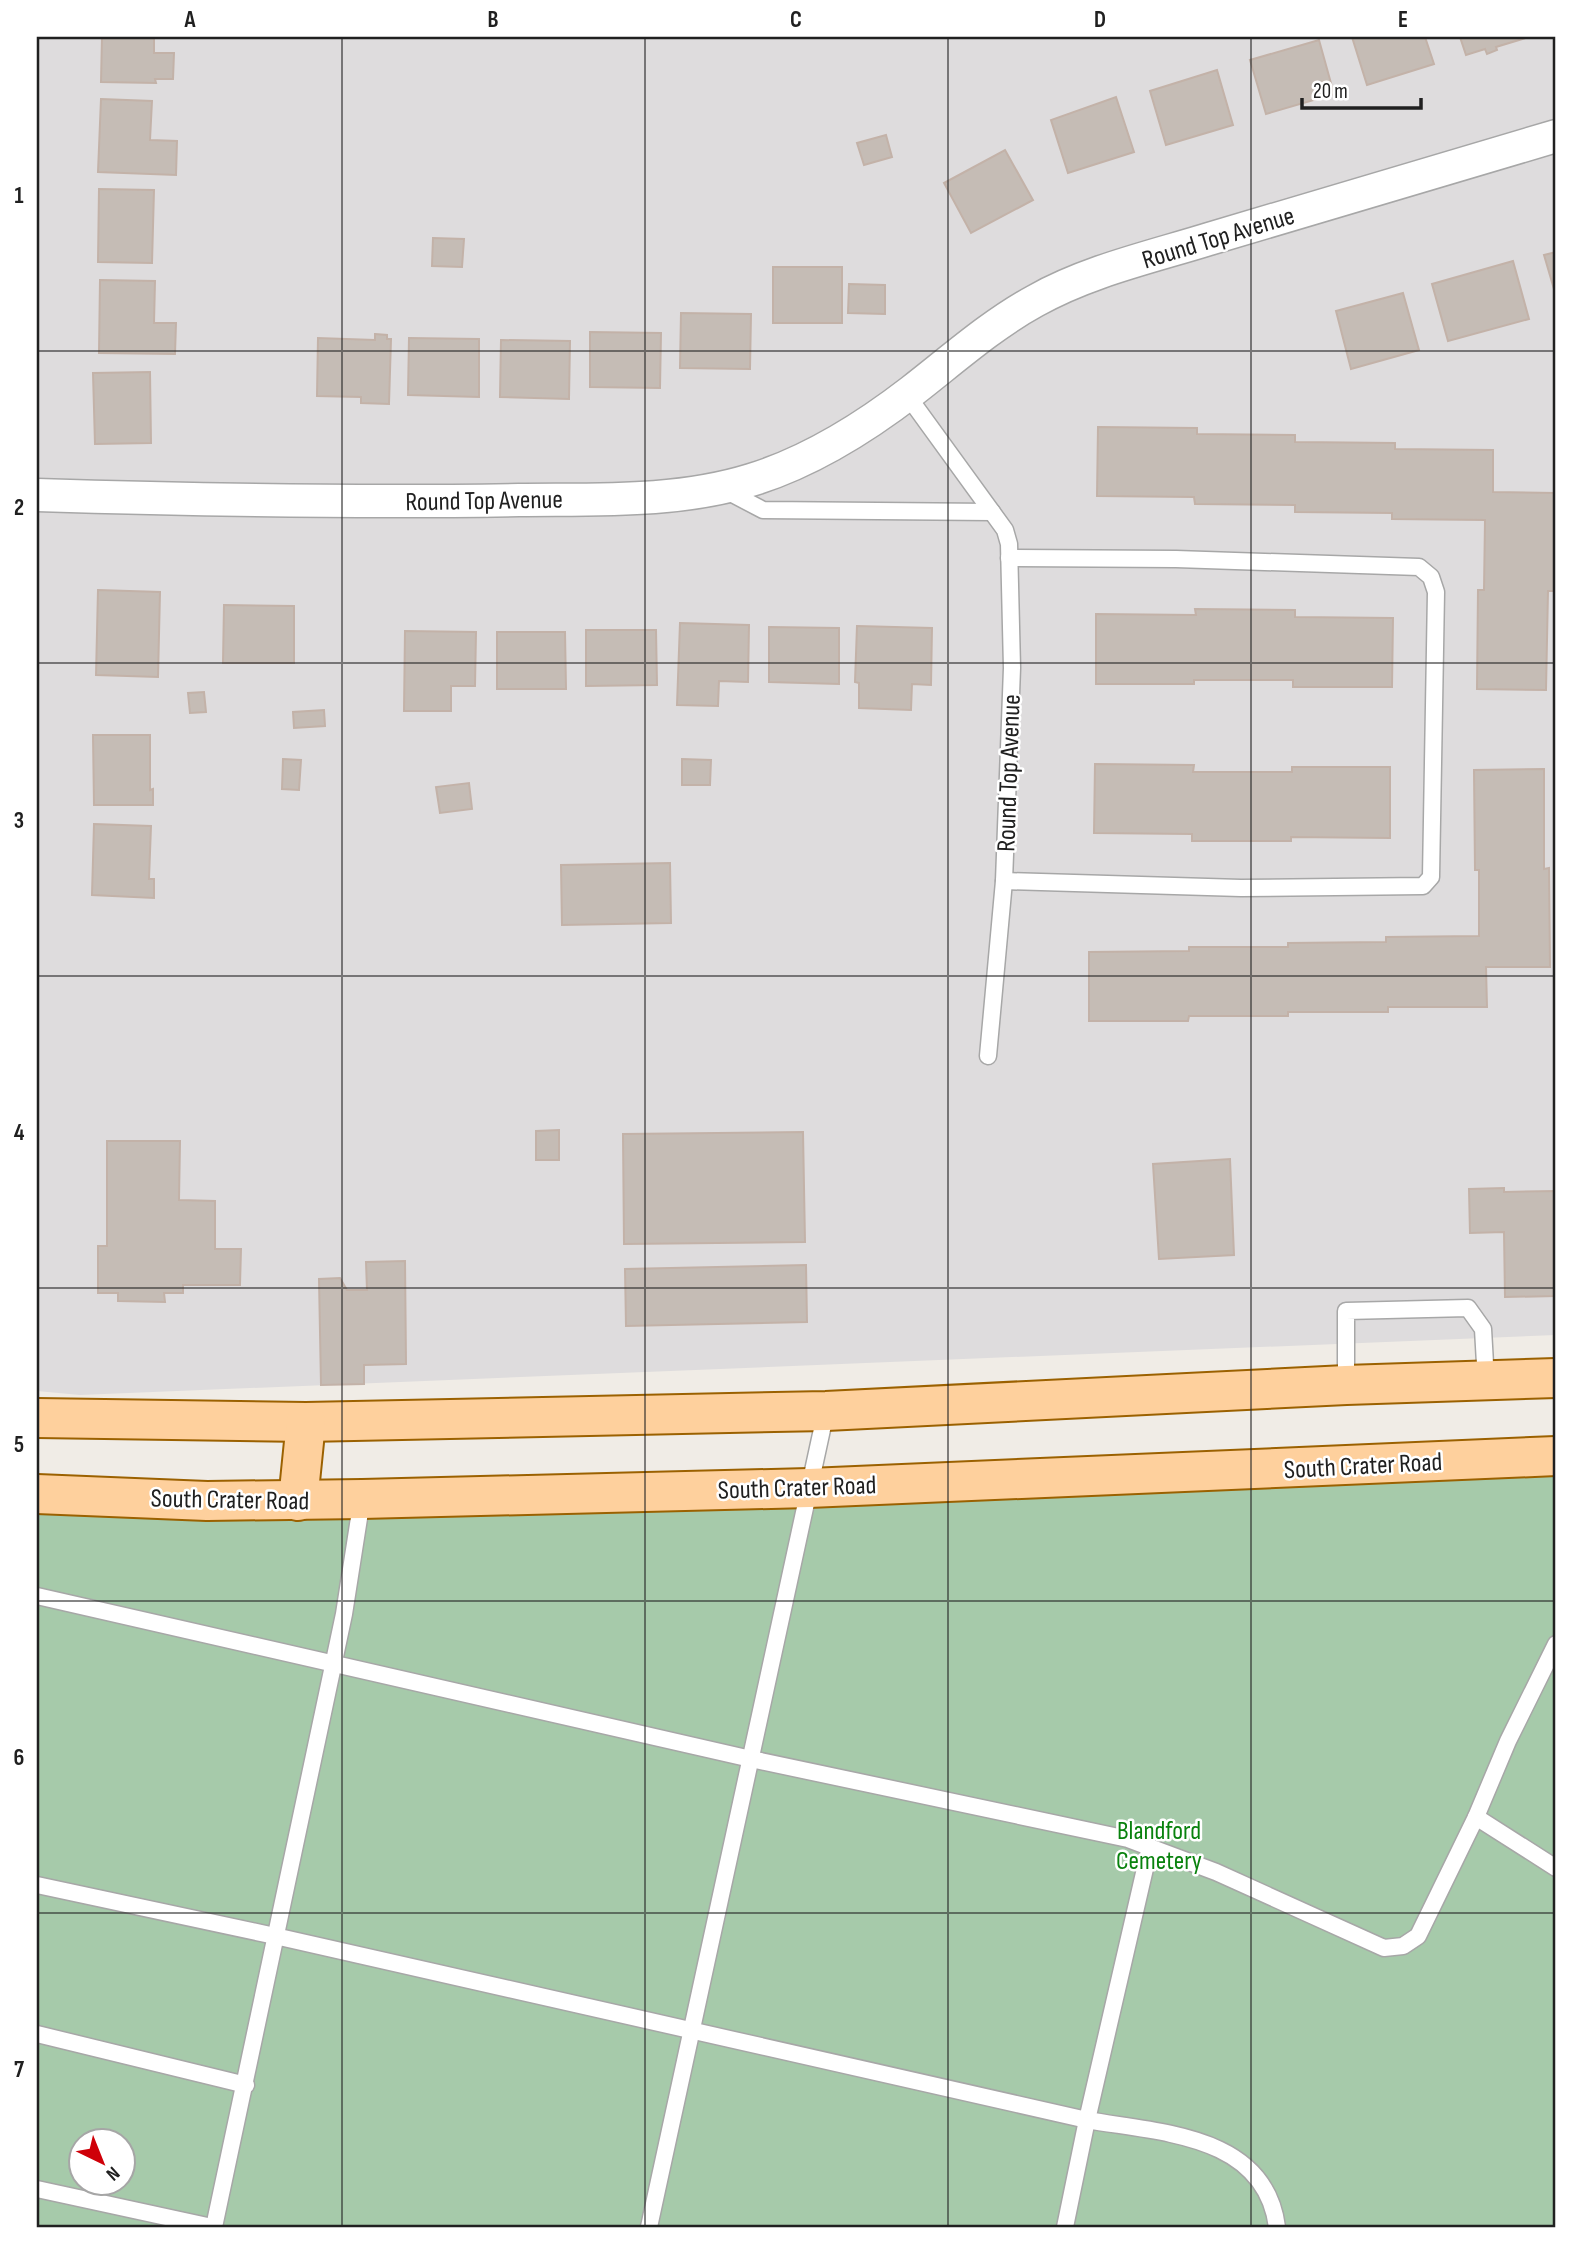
<svg xmlns="http://www.w3.org/2000/svg" width="1593" height="2264" font-family="'Sofia Sans Condensed',sans-serif">
<style>
.residential{fill:#dedcdd}
.cemetery{fill:#a6caaa;fill-rule:evenodd}
.building{fill:#c5bcb5;stroke:#c3b2a8;stroke-width:2}
.lines{fill:none;stroke-linecap:round;stroke-linejoin:round}
.lane-casing{stroke:#a7a7a7;stroke-width:19}
.street-casing{stroke:#a7a7a7;stroke-width:35}
.primary-casing{stroke:#9b6100;stroke-width:42}
.lane{stroke:#fff;stroke-width:16}
.street{stroke:#fff;stroke-width:32}
.primary{stroke:#fed09d;stroke-width:38}
.grid{fill:none;stroke:#202020;stroke-width:2;stroke-opacity:0.55}
.labels{text-anchor:middle;stroke-width:5;stroke-linejoin:round;paint-order:stroke}
.street-label{font-size:26px;fill:#202020;stroke:#fff}
.park-label{font-size:26px;fill:#09820e;stroke:#fff}
.neatline{fill:none;stroke:#202020;stroke-width:2.5}
.grid-label{font-size:23px;text-anchor:middle;font-weight:bold;fill:#202020}
</style>
<rect width="100%" height="100%" fill="#f0ece6"/>
<path class="residential" d="M37,37H1556V1335L80,1395L37,1391Z"/>
<path class="cemetery" d="M1556,1452V2227H37V1490ZM80,2142H122V2184H80Z"/>
<g class="building">
<path d="M102,37H154V53H174L173,79H155L156,83L101,82Z"/>
<path d="M1352,37H1425L1434,64L1367,85Z"/>
<path d="M1460,37H1529L1496,47L1497,50L1487,54L1485,49L1466,55Z"/>
<path d="M1319,40L1334,94L1266,114L1250,60Z"/>
<path d="M1217,70L1233,125L1166,145L1150,91Z"/>
<path d="M1116,97L1134,152L1068,173L1051,120Z"/>
<path d="M101,99L152,101L150,140L177,141L176,175L98,172Z"/>
<path d="M886,135L892,157L864,165L857,143Z"/>
<path d="M1005,150L1033,200L971,233L944,183Z"/>
<path d="M99,189L154,190L152,263L98,262Z"/>
<path d="M433,238L464,239L462,267L432,266Z"/>
<path d="M1556,252V296L1544,255Z"/>
<path d="M1513,261L1529,319L1448,341L1432,284Z"/>
<rect x="773" y="267" width="69" height="56"/>
<path d="M100,280L155,281L154,323H176L175,354L99,353Z"/>
<path d="M849,284L885,285V314L848,313Z"/>
<path d="M1403,293L1419,350L1351,369L1336,311Z"/>
<path d="M681,313L751,314L750,369L680,368Z"/>
<path d="M590,332L661,333L660,388L590,387Z"/>
<path d="M375,334L387,335V339H391L389,404L361,403V397L317,396L318,338L375,340Z"/>
<path d="M409,338L479,339V397L408,395Z"/>
<path d="M501,340L570,341L569,399L500,397Z"/>
<path d="M150,372L151,443L95,444L93,373Z"/>
<path d="M1098,427L1197,428V434L1295,435V442L1395,443V449L1493,450V492L1555,493L1554,591H1548L1546,690L1477,689L1478,590H1484L1485,520L1392,519V513L1295,512V505L1195,504L1194,497L1097,496Z"/>
<path d="M98,590L160,592L158,677L96,675Z"/>
<path d="M224,605L294,606V663H223Z"/>
<path d="M1195,609L1295,610V617L1393,618L1392,687H1293V680H1194V684H1096V614L1196,615Z"/>
<path d="M680,623L749,625L748,682L719,681L718,706L677,705Z"/>
<path d="M857,626L932,628L931,685L912,684L911,710L859,708V683L855,682Z"/>
<path d="M769,627L839,628V684L769,682Z"/>
<path d="M586,630H656L657,685L586,686Z"/>
<path d="M405,631L476,632L475,686H451V711H404Z"/>
<path d="M497,632H565L566,689H497Z"/>
<path d="M204,692L206,712L190,713L188,693Z"/>
<path d="M324,710L325,726L294,728L293,712Z"/>
<path d="M93,735H150V790L153,789V805H94Z"/>
<path d="M283,759L301,760L299,790L282,789Z"/>
<path d="M682,759L711,760L710,785H682Z"/>
<path d="M1095,764L1194,765L1193,772H1292V767H1390V838L1291,837V841H1192V834L1094,833Z"/>
<path d="M1544,769V869L1549,868L1550,967H1486L1487,1007H1388V1012H1288V1016H1189L1188,1021H1089V952L1189,951V947H1288V943L1386,942V937L1479,936V870H1475L1474,770Z"/>
<path d="M469,783L472,809L440,813L436,787Z"/>
<path d="M94,824L151,826L149,879H154V898L92,895Z"/>
<path d="M670,863L671,923L562,925L561,865Z"/>
<path d="M559,1130V1160H536V1131Z"/>
<path d="M803,1132L805,1242L624,1244L623,1134Z"/>
<path d="M107,1141H180L179,1200L215,1201V1249H241L240,1285H183V1293H164L165,1302L118,1301V1293H98V1246H107Z"/>
<path d="M1230,1159L1234,1255L1159,1259L1153,1164Z"/>
<path d="M1504,1188V1192L1556,1191V1296L1505,1297L1504,1232L1470,1233L1469,1189Z"/>
<path d="M405,1261L406,1364L364,1365V1384L321,1385L319,1279L340,1278L347,1290H367L366,1262Z"/>
<path d="M806,1265L807,1322L626,1326L625,1269Z"/>
</g>
<g class="lines">
<g class="lane-casing">
<g id="lane">
<path d="M907,395L1005,530L1009,544L1012,668L1004,881L988,1056"/>
<path d="M723,489L763,510L992,512"/>
<path d="M1004,881L1241,888L1423,886L1431,877L1436,592L1431,577L1419,567L1176,559L1009,558"/>
<path d="M1346,1384V1311L1468,1308L1483,1329L1486,1381"/>
<path d="M37,1596L751,1759L1128,1839L1216,1872L1384,1948L1403,1946L1418,1936L1476,1817L1508,1741L1556,1644"/>
<path d="M1476,1817L1556,1868"/>
<path d="M37,1885L275,1936L1087,2120C1160,2133 1265,2134 1277,2227"/>
<path d="M37,2034L246,2085"/>
<path d="M37,2189L212,2227"/>
<path d="M214,2227L344,1614L362,1499"/>
<path d="M649,2227L826,1411"/>
<path d="M1065,2227L1087,2120L1150,1847"/>
</g>
</g>
<g class="street-casing">
<path id="street" d="M37,495C198,500 358,503 519,500C596,499 677,503 751,480C810,462 864,428 912,391C952,360 991,325 1035,301C1088,271 1151,257 1209,239C1324,204 1440,170 1556,136"/>
</g>
<g class="primary-casing">
<g id="primary">
<path d="M37,1418L306,1422L826,1411L1346,1385L1556,1378"/>
<path d="M37,1494L207,1501L362,1499L809,1488L1556,1456"/>
<path d="M298,1501L306,1422"/>
</g>
</g>
<use href="#lane" class="lane"/>
<use href="#street" class="street"/>
<use href="#primary" class="primary"/>
</g>
<path class="grid" d="M342,37V2227M645,37V2227M948,37V2227M1251,37V2227M37,351H1556M37,663H1556M37,976H1556M37,1288H1556M37,1601H1556M37,1913H1556"/>
<g class="labels">
<g class="street-label">
<text transform="translate(1218 237) rotate(-17)" y="9">Round Top Avenue</text>
<text transform="translate(484 500) rotate(-1)" y="9">Round Top Avenue</text>
<text transform="translate(1008 773) rotate(-88)" y="9">Round Top Avenue</text>
<text transform="translate(1363 1465) rotate(-3)" y="9">South Crater Road</text>
<text transform="translate(797 1487) rotate(-2)" y="9">South Crater Road</text>
<text transform="translate(230 1499) rotate(1)" y="9">South Crater Road</text>
</g>
<g class="park-label">
<text x="1159" y="1839">Blandford<tspan x="1159" dy="30">Cemetery</tspan></text>
</g>
</g>
<rect width="1593" height="2264" fill="none" stroke="#ffffff" stroke-width="77"/>
<g transform="translate(102 2162) rotate(137)"><circle r="33" fill="#ffffff" stroke="#a6a6a6" stroke-width="2"/>
<path d="M0-5L12 26L0 18L-12 26Z" fill="#cf0009"/>
<text y="-10" font-size="19" font-weight="bold" text-anchor="middle" fill="#202020">N</text>
</g>
<path d="M1302 98v10h119v-10" fill="none" stroke="#202020" stroke-width="3.5"/>
<text x="1313" y="98" font-size="21" fill="#202020" stroke="#ffffff" stroke-width="5" paint-order="stroke">20 m</text>
<rect x="38" y="38" width="1516" height="2188" class="neatline"/>
<g class="grid-label">
<text x="190" y="27">A</text>
<text x="493" y="27">B</text>
<text x="796" y="27">C</text>
<text x="1100" y="27">D</text>
<text x="1403" y="27">E</text>
<text x="19" y="203">1</text>
<text x="19" y="515">2</text>
<text x="19" y="828">3</text>
<text x="19" y="1140">4</text>
<text x="19" y="1452">5</text>
<text x="19" y="1765">6</text>
<text x="19" y="2077">7</text>
</g>
</svg>
